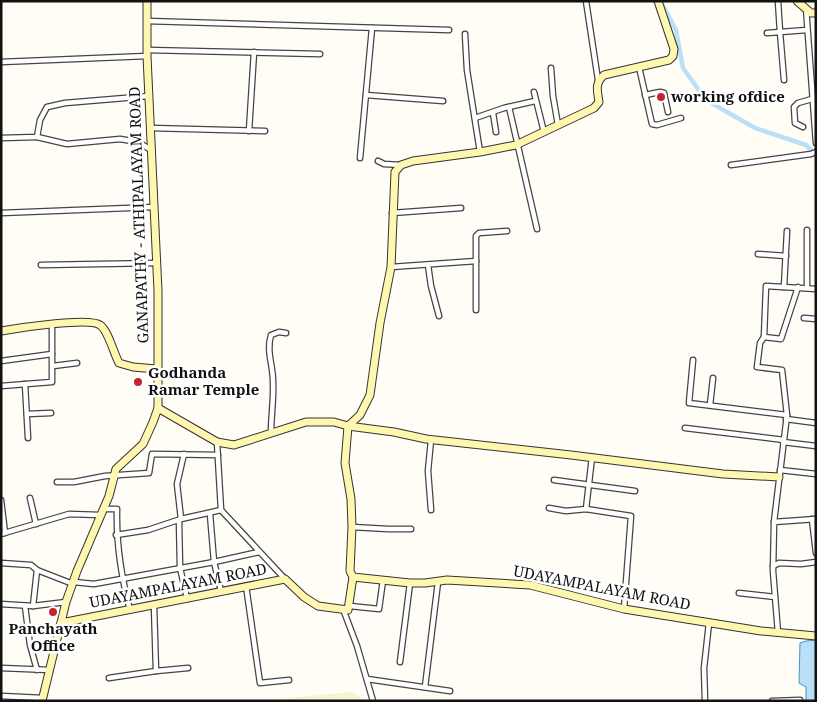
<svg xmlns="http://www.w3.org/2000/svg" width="817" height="702" font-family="'Noto Serif',serif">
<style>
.farmland{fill:#f6f3d4}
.water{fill:#b9e0f7;stroke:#3f96cf}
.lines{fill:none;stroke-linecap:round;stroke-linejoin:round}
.canal{stroke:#b9e0f7;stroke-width:4.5}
.street-casing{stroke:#444;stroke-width:7}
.secondary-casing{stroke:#333;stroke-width:9}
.street{stroke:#fff;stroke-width:4.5}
.secondary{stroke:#fff6b0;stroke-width:7}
.poi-dot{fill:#c4262e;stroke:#fff;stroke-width:2}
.labels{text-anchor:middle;stroke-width:5;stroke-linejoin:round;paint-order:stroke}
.poi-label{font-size:15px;font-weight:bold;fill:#111;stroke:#fff;text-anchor:start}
.street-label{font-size:15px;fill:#111;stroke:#fff}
</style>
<rect width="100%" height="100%" fill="#fffdf5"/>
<path class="farmland" d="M352,692L365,701H258Z"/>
<path class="water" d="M816,640V701H806V687L799,683L800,643L806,641Z"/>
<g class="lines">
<path class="canal" d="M662,4L676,30L683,68L706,100L755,128L806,145L816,155"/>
<g class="street-casing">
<g id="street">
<path d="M586,1L598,80"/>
<path d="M778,1L780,32L807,30"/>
<path d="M806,8L816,143"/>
<path d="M147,21L449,30"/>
<path d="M767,33L780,32L784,80"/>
<path d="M465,34L467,70L480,152"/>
<path d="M147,50L320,54"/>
<path d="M1,62L147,56"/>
<path d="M639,67L652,124L657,125L681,118"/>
<path d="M551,68L553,96L558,125"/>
<path d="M534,92L544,132"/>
<path d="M366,95L443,101"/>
<path d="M645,95L660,92L664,93L668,112"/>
<path d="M509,107L537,229"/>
<path d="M493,113L496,132"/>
<path d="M475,118L504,108L535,101"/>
<path d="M803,127L795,123L794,107L798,103L812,99"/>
<path d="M150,128L265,131"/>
<path d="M249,131L254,52"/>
<path d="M37,137L67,144L120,139L138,142L151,150"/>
<path d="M1,138L37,137L40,120L47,107L65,103L149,96"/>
<path d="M360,158L372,28"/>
<path d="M378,161L384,164L401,165"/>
<path d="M731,165L811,154L816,152"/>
<path d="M1,213L154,207"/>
<path d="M392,213L461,208"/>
<path d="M807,230V288"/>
<path d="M758,254L786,256"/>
<path d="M41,265L157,263"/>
<path d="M428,265L431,286L439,316"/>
<path d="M391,267L476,261"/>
<path d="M784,287L787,231"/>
<path d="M476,310V236L479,233L507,231"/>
<path d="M804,318L816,319"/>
<path d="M764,337L781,339L798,287"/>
<path d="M693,360L689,403L787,415L774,522"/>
<path d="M1,361L52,354"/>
<path d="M53,366L77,363"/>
<path d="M25,384L28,438"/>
<path d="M1,386L52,382V325"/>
<path d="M710,405L713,378"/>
<path d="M27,414L51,413"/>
<path d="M787,415L782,370L757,367L760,343L764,337L766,286L816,289"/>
<path d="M786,419L816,423"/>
<path d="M685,428L784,440"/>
<path d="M271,433C271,416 274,398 273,381C273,365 266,351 271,335L279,332L286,333"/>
<path d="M431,440L428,471L431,510"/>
<path d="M217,442L221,510L285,579"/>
<path d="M783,442L816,446"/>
<path d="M780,470L816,474"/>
<path d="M554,480L635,491"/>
<path d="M57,482H74L105,476L149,473L152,454L218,455"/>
<path d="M30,498L36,524"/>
<path d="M1,500L5,533"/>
<path d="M549,508L566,511L586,509L631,516L624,609"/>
<path d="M103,509H117C116,544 121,576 130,610"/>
<path d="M586,509L592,457"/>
<path d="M210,514L214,562L221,591"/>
<path d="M181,519L177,484L184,454"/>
<path d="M812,519L816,553"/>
<path d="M179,520L180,568L187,598"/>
<path d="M352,527L388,529H411"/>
<path d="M1,534L69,514L100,515"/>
<path d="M116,535L148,530L181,519L221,510"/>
<path d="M1,563L31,565L37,570"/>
<path d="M773,566L779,563L801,564L816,562"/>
<path d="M74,582L94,584L214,562L259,552"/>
<path d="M246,586L260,683L289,680"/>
<path d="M739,593L775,597"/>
<path d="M1,604L33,606L37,570L73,584"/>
<path d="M25,606L30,645L37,670"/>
<path d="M33,606L66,602"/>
<path d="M350,606L379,609L383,580"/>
<path d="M343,609L357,646L373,701"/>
<path d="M778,633L773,571L774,522L816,519"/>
<path d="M400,662L410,583"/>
<path d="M1,668L50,670"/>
<path d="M156,671L188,668"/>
<path d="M109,678L156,671L154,606"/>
<path d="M367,679L450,691"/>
<path d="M425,687L438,582"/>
<path d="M1,696L43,698"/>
<path d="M705,701L704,668L709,623"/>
<path d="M772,701L800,700"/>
</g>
</g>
<g class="secondary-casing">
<g id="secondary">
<path d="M797,1L811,13H816"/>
<path d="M1,331C18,328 89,317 100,325C108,330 114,354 119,363L133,367L157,369"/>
<path d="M158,408L217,442L234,445L306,422H334L348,426L345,463L351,499L352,527L350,571L353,577L410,583H425L447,580L530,585L624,609L761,631L816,636"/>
<path d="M348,426L360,415L370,395L380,323L391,267L395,172L401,165L413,161L480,152L516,145L594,108L599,102C597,90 595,83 604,75L669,60L673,56L674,49L658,1"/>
<path d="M348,426L394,432L426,439L571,455L723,474L779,477"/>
<path d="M61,623L285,579L304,597L318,606L348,610L353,577"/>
<path d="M42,701L66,602L77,571L109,496L116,469L143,444L153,422L158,408V291L147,56V1"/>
</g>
</g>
<use href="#street" class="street"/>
<use href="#secondary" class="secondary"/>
</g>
<g class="poi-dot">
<circle cx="661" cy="97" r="5"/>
<circle cx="138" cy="382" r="5"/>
<circle cx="53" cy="612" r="5"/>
</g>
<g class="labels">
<g class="poi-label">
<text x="671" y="102">working ofdice</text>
<text x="148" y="378">Godhanda<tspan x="148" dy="17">Ramar Temple</tspan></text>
<text x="53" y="634" text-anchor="middle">Panchayath<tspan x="53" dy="17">Office</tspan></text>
</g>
<g class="street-label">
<text transform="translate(139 215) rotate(-92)" y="5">GANAPATHY - ATHIPALAYAM ROAD</text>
<text transform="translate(178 586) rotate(-11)" y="5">UDAYAMPALAYAM ROAD</text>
<text transform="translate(602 588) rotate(11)" y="5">UDAYAMPALAYAM ROAD</text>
</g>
</g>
<rect width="817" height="702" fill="none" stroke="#111111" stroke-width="5"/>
</svg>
